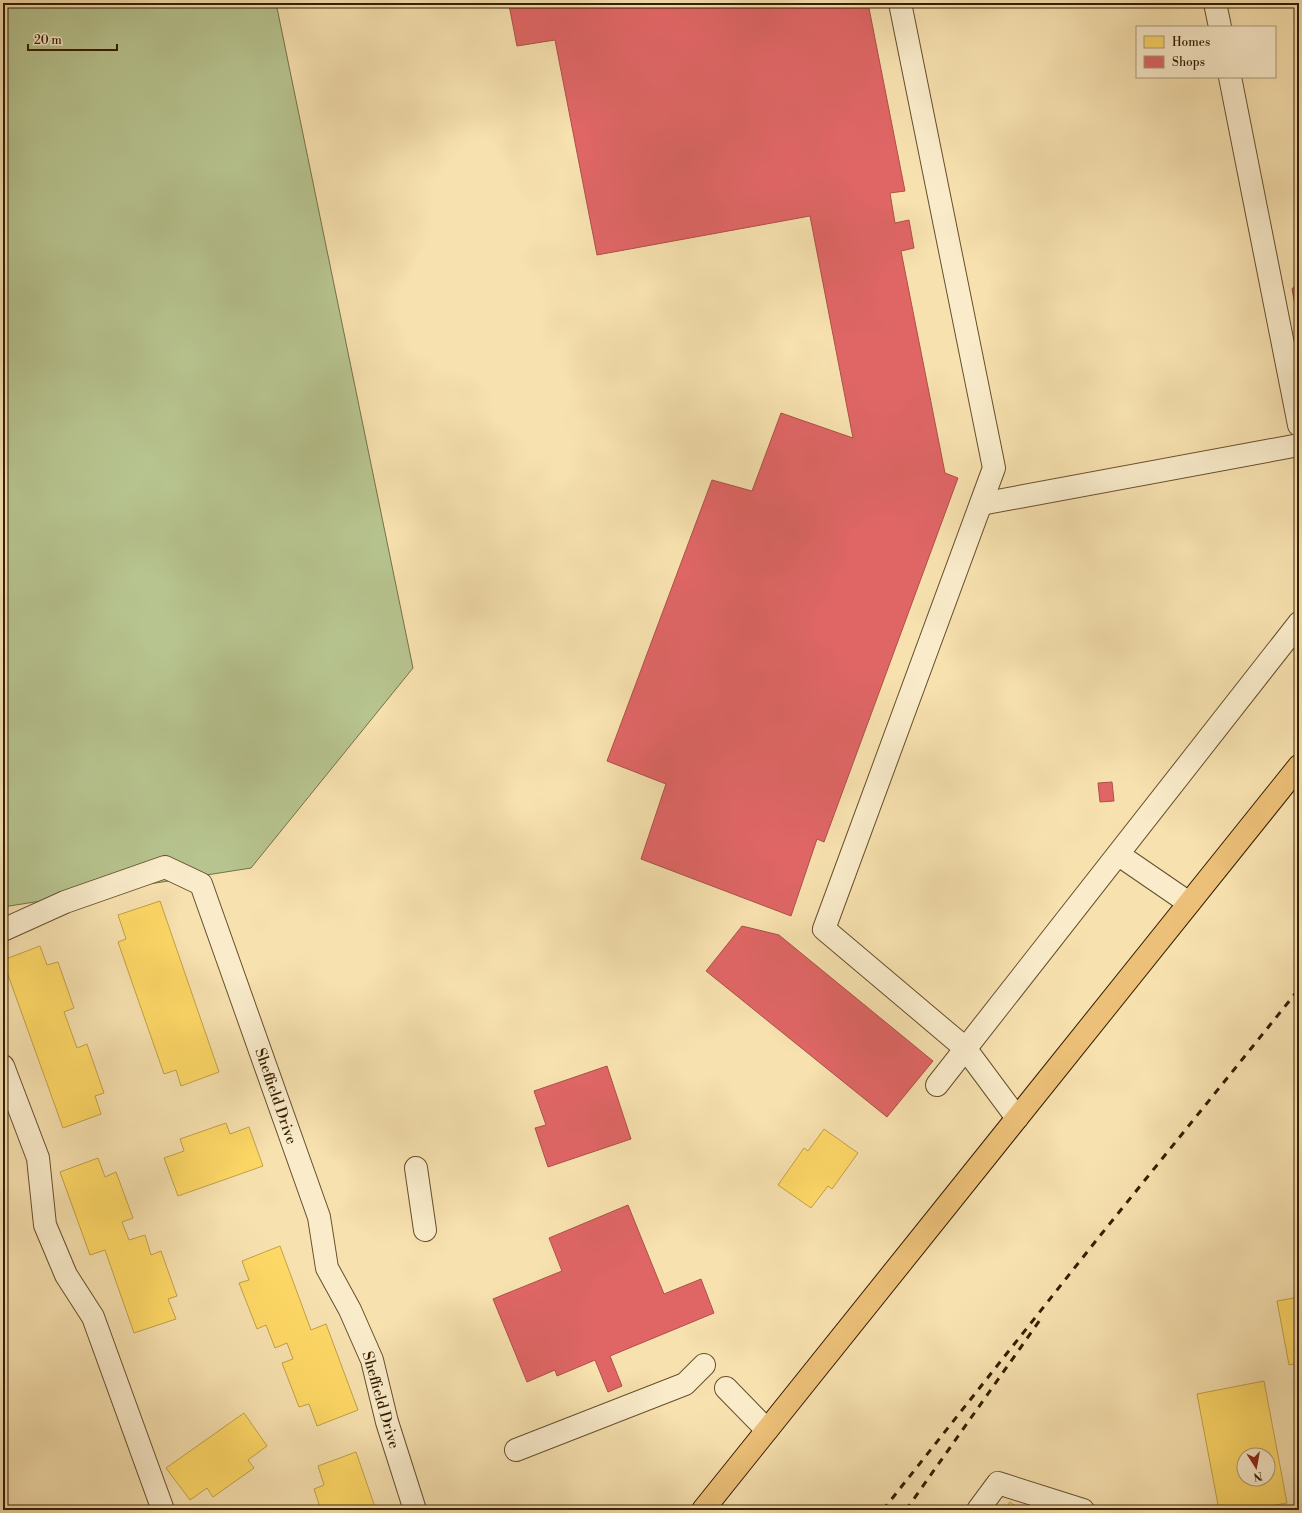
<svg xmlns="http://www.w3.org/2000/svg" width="1302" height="1513" font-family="'Libre Bodoni',serif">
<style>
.green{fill:#b7c48f;stroke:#767148}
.homes{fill:#ffd966;stroke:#c2a147;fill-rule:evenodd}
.shops{fill:#e06666;stroke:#ad5047}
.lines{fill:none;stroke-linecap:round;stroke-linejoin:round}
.minor-casing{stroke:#664f2c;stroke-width:24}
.major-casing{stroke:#351e00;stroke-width:24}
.minor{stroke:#faeccb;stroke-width:22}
.major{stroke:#ecc078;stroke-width:22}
.rail{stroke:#351e00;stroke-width:3;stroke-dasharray:7 7;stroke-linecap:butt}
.labels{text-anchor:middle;stroke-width:4;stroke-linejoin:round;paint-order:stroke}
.street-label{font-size:15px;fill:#351e00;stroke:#faeccb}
</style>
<rect width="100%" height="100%" fill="#f7e1af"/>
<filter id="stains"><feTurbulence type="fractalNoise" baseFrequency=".005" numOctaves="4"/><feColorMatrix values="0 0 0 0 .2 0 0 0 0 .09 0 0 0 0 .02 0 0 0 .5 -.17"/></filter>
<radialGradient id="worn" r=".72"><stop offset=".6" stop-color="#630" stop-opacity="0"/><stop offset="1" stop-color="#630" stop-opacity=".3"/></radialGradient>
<path class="green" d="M3,3H276L413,668L251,868L3,907Z"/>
<g class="homes">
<path d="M160,901L219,1072L181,1086L176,1070L164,1074L118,942L126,939L118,915Z"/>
<path d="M40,946L47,965L58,962L74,1008L64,1012L77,1048L87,1044L104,1093L95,1096L101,1114L63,1128L3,961V960Z"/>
<path d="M226,1123L230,1134L249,1127L263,1166L178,1196L164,1158L184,1151L180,1139Z"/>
<path d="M824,1129L858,1153L832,1189L828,1186L811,1208L778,1185L804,1148L808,1151Z"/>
<path d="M98,1158L105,1177L116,1172L133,1218L122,1222L129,1240L145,1235L151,1255L161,1251L177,1296L168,1299L176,1319L134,1333L105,1250L90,1255L60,1172Z"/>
<path d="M280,1246L311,1330L326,1324L358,1410L317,1426L309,1404L299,1407L282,1363L293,1359L287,1343L275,1348L266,1325L257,1329L239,1283L249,1280L242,1261Z"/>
<path d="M1299,1297V1363L1289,1365L1277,1301Z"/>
<path d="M1264,1381L1287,1503L1247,1510H1219L1197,1394ZM1244,1455H1268V1479H1244Z"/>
<path d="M244,1413L267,1446L248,1460L254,1468L213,1497L207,1488L190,1500L166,1468Z"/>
<path d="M356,1452L376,1510H321L314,1489L324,1485L318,1466Z"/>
<path d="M1010,1502L1020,1510H1004Z"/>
</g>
<g class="shops">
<path d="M519,3H868L905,191L890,193L895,223L909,220L914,248L901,251L945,473L958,478L824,842L817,839L791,916L641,859L666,784L607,761L712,480L752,491L781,413L853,438L810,216L597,255L555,40L517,46L509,5Z"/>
<path d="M1299,281V327L1292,289Z"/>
<path d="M1112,782L1114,801L1100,802L1098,783Z"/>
<path d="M742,926L779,935L933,1061L887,1117L706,971Z"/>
<path d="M607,1066L631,1139L548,1167L535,1128L546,1125L534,1091Z"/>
<path d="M628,1205L664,1294L701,1279L714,1313L610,1356L622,1386L608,1392L595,1360L557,1376L555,1370L527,1382L493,1299L562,1271L549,1238Z"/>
</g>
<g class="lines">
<g class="minor-casing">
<g id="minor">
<path d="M900,3L994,468L824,929L965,1048L1017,1118"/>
<path d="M1215,3L1220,27"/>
<path d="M1230,77L1299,425"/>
<path d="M981,504L1299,445"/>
<path d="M1119,855L1189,903"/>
<path d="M3,930L65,902L165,867L201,884L319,1217L327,1268L350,1310L372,1360L387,1422L415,1510"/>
<path d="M3,1066L38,1158L45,1225L66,1275L93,1317L163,1510"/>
<path d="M937,1085L1299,623"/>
<path d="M416,1168L425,1230"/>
<path d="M726,1388L767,1430"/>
<path d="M516,1450L685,1384L704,1365"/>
<path d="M978,1510L998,1483L1083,1510"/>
</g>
</g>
<g class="major-casing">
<path id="major" d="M703,1510L1299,766"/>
</g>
<use href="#minor" class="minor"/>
<use href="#major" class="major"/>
<g class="rail">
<path d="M883,1510L1095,1242L1299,989"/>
<path d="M906,1510L1040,1320"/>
</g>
</g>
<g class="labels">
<g class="street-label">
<text transform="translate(276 1096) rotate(71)" y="5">Sheffield Drive</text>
<text transform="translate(381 1400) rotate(74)" y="5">Sheffield Drive</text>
</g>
</g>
<rect width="1302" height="1513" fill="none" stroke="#f7e1af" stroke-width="16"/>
<rect x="4" y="4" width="1294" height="1505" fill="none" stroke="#351e00" stroke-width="2"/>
<rect x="8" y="8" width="1286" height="1497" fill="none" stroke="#351e00"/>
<rect x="1136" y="26" width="140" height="52" fill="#faeccb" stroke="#ab9a7a"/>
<rect x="1144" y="36" width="20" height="12" fill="#ffd966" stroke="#ab9a7a"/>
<text x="1172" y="46" font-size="12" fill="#351e00">Homes</text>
<rect x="1144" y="56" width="20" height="12" fill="#e06666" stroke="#ab9a7a"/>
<text x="1172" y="66" font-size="12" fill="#351e00">Shops</text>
<g transform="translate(1256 1467) rotate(169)"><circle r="19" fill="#faeccb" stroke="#ab9a7a"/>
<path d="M0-3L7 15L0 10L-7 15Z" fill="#8f2418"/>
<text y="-6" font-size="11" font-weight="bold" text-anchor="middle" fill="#351e00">N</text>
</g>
<path d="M28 44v6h89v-6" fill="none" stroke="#351e00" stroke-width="2"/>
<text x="34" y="44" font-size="12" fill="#351e00" stroke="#faeccb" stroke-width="3" paint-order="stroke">20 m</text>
<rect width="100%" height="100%" filter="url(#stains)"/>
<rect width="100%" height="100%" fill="url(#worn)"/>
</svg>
